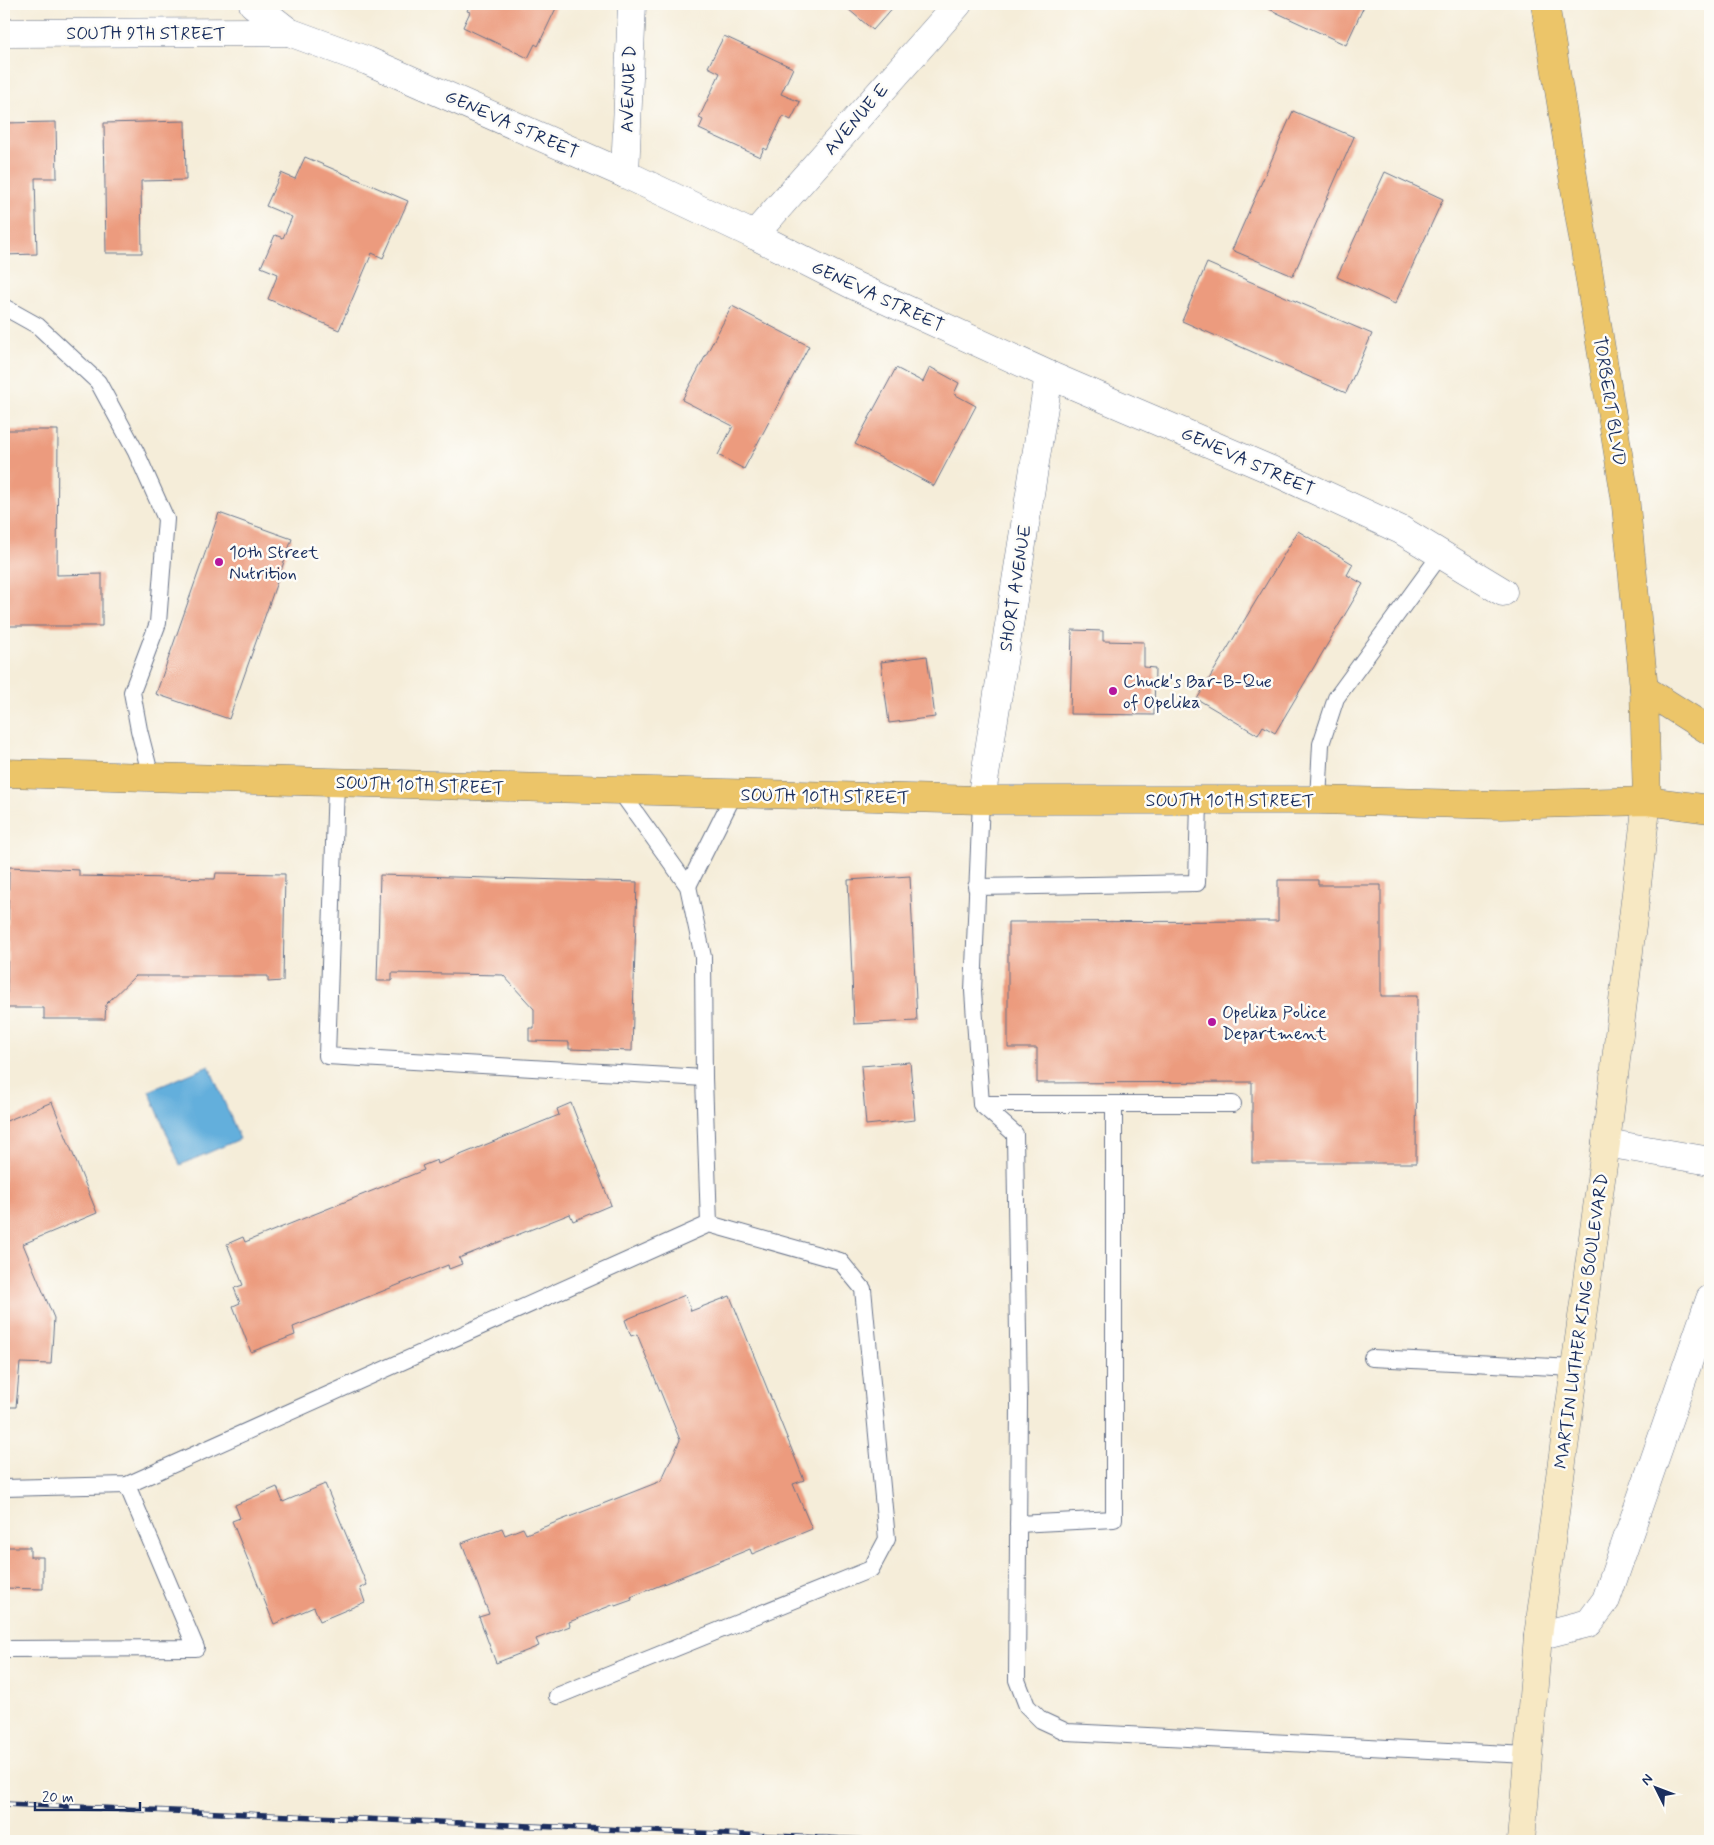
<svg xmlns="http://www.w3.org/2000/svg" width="1714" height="1845" font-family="Mynerve,sans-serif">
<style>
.water{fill:#63afdc;stroke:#3f6f9d}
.building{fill:#ec9b7e}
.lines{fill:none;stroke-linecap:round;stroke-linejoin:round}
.lane-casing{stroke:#677289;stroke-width:18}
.street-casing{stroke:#677289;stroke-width:29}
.secondary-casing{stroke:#677289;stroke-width:29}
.primary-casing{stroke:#677289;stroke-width:29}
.lane{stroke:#fff;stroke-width:16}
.street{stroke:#fff;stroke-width:28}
.secondary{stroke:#f7e8c3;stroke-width:28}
.primary{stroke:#ecc569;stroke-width:28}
.rail-casing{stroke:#1b2f5e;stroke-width:5.5}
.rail{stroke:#fdfcf7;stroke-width:4;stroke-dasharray:11;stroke-linecap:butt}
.poi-dot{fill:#b5179e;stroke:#fdfcf7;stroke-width:2}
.labels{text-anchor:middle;stroke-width:5;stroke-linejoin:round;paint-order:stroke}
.street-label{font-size:18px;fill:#1b2f5e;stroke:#fdfcf7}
.poi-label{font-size:18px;fill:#1b2f5e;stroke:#fdfcf7;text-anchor:start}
</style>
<rect width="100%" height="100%" fill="#fdfcf7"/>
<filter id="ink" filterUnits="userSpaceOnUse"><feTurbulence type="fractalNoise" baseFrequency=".02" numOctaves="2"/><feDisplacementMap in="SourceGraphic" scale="10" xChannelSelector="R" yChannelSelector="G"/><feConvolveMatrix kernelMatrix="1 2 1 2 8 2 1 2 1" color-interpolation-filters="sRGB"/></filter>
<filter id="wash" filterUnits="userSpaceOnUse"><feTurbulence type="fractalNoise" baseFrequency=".0096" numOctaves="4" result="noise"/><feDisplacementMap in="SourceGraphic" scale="20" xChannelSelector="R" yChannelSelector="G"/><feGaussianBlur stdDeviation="1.12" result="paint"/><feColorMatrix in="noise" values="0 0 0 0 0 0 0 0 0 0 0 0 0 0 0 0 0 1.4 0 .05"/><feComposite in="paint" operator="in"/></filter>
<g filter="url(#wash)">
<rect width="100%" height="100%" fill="#f5edd9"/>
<path class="water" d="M209,1066L240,1139L180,1165L149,1091Z"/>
<g id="blocks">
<g class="building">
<path d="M470,4H558L538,46L535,44L528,58L463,27L470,12L467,11Z"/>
<path d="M842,4H896L873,30Z"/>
<path d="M1271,4H1365L1346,45L1269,9Z"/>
<path d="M724,36L793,68L781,94L800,102L791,120L783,116L767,150L764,148L760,157L699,129L703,120L699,118L720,73L708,67Z"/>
<path d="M1293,111L1354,137L1293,276L1232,250Z"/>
<path d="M185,121L186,180L141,181L142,253H106L104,123Z"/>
<path d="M56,122L57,178H35L37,254L4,255V123Z"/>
<path d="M305,157L408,201L383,258L372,253L339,330L268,299L278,274L261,267L275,235L283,238L292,217L266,206L281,173L295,179Z"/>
<path d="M1385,172L1443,199L1395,304L1337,277Z"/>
<path d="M1207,263L1372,334L1346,393L1182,321Z"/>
<path d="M732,306L809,346L744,469L718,455L733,426L682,400Z"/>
<path d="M930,367L959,383L954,394L976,406L934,486L855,444L896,368L923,382Z"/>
<path d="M4,430H58L57,575L102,574V626H4Z"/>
<path d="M219,513L292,539L229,719L156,694Z"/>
<path d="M1298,531L1353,564L1347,575L1363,584L1275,733L1263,726L1258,735L1197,699Z"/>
<path d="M1072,630L1103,631V641L1144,642V667L1155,668L1154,715L1070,714Z"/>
<path d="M927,656L935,717L889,723L881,662Z"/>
<path d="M9,867L79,870V876L215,879L216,873L285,874L283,981L268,982V976H135L106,1004L105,1019H44V1008H4V992L7,993Z"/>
<path d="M380,875L637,882L632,1051L569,1049V1042L529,1041V1028H534V1009L503,975L392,973V981H377Z"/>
<path d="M910,876L917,1021L854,1024L848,880Z"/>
<path d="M1278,880H1318V885H1381V996H1417L1416,1163H1252V1082L1037,1083V1048H1008V922L1278,921Z"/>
<path d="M910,1062L915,1120L866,1125L861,1066Z"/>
<path d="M52,1102L97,1213L23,1244L54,1318L51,1364L20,1363L16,1407H4V1122Z"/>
<path d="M571,1103L611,1205L573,1221L570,1214L459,1258L462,1264L449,1269L448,1265L293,1327L295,1335L251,1352L233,1306L240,1303L234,1288L243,1285L227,1244L243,1237L245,1242L424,1170L422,1166L437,1160L438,1164L559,1115L557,1109Z"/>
<path d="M685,1295L691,1311L730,1296L804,1480L793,1484L812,1529L752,1554L750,1549L631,1597L632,1600L615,1606V1604L569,1622L570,1626L536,1639L539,1646L496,1663L479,1617L489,1614L462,1543L502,1528L505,1535L523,1528L526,1534L661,1481L680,1440L637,1334L631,1336L625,1320Z"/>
<path d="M325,1484L367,1585L360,1588L365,1602L320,1621L314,1607L274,1624L232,1521L240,1518L235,1505L277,1487L283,1502Z"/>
<path d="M4,1547H30V1557H43V1589L4,1588Z"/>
</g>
</g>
</g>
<g filter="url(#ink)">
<use href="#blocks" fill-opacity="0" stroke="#677289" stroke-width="1"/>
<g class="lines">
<g class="lane-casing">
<g id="lane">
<path d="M4,307L38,326L98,382L136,452L166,519L158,623L132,692L139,730L151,777"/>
<path d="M336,783L327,1056L704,1078"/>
<path d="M981,800L973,991L981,1104L1015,1134L1019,1402L1017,1680L1027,1706L1041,1720L1067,1732L1528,1755"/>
<path d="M1318,800L1321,744L1336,698L1441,554"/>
<path d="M688,886L734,794"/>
<path d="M976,887L1197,883L1199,801"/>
<path d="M981,1104H1114"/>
<path d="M1372,1358L1575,1368"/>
<path d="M4,1488L127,1485L709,1224L704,1078L703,957L688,886L620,791"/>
<path d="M1018,1524L1114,1519V1104H1233"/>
<path d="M4,1649L196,1648L127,1485"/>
<path d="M557,1696L871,1569L887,1539L863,1289L840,1261L709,1224"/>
</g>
</g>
<g class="street-casing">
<g id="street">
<path d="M253,4L289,32L368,61L625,174L754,235L851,284L1049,375L1269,469L1401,530L1503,592"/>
<path d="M4,33L289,32"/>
<path d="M625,174L632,4"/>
<path d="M754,235L958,4"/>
<path d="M981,800L1049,375"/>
<path d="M1606,1143L1710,1161"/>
<path d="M1538,1636L1589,1623L1606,1600L1710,1299"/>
</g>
</g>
<g class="secondary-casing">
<path id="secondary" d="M1521,1841L1538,1636L1606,1143L1647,801"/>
</g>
<g class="primary-casing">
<g id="primary">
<path d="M1545,4L1625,496L1644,689L1647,801"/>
<path d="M1644,689L1710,731"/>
<path d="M4,773L981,800H1318L1501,805L1647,801L1710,809"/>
</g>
</g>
<use href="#lane" class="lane"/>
<use href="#street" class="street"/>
<use href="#secondary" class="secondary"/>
<use href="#primary" class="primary"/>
<g class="rail-casing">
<path id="rail" d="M4,1804L893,1841"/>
</g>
<use href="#rail" class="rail"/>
</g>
</g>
<g class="poi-dot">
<circle cx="219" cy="562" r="5"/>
<circle cx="1113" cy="691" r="5"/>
<circle cx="1212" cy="1022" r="5"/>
</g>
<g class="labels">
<g class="street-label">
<text x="146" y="39">SOUTH 9TH STREET</text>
<text transform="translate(628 89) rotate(-88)" y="6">AVENUE D</text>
<text transform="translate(856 119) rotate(-49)" y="6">AVENUE E</text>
<text transform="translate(512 124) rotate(24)" y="6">GENEVA STREET</text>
<text transform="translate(878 296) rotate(25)" y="6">GENEVA STREET</text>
<text transform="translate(1610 401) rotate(81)" y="6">TORBERT BLVD</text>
<text transform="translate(1248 461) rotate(24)" y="6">GENEVA STREET</text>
<text transform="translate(1015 588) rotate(-81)" y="6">SHORT AVENUE</text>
<text transform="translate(420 785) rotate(2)" y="6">SOUTH 10TH STREET</text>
<text transform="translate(825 796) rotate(1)" y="6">SOUTH 10TH STREET</text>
<text x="1230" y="806">SOUTH 10TH STREET</text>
<text transform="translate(1581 1321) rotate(-82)" y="6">MARTIN LUTHER KING BOULEVARD</text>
</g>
<g class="poi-label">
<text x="229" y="558">10th Street<tspan x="229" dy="21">Nutrition</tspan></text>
<text x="1123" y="687">Chuck's Bar-B-Que<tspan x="1123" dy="21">of Opelika</tspan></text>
<text x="1222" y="1018">Opelika Police<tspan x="1222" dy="21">Department</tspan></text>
</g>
</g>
<rect width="1714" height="1845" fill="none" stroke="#fdfcf7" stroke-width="20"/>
<g transform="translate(1656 1788) rotate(312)" stroke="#fdfcf7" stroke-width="4" paint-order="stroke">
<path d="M0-4L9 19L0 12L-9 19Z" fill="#1b2f5e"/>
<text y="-8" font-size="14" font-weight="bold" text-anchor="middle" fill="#1b2f5e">N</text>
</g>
<path d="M35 1802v8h105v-8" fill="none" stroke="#1b2f5e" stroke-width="2.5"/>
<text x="42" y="1802" font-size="15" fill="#1b2f5e" stroke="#fdfcf7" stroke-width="4" paint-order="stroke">20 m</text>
</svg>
